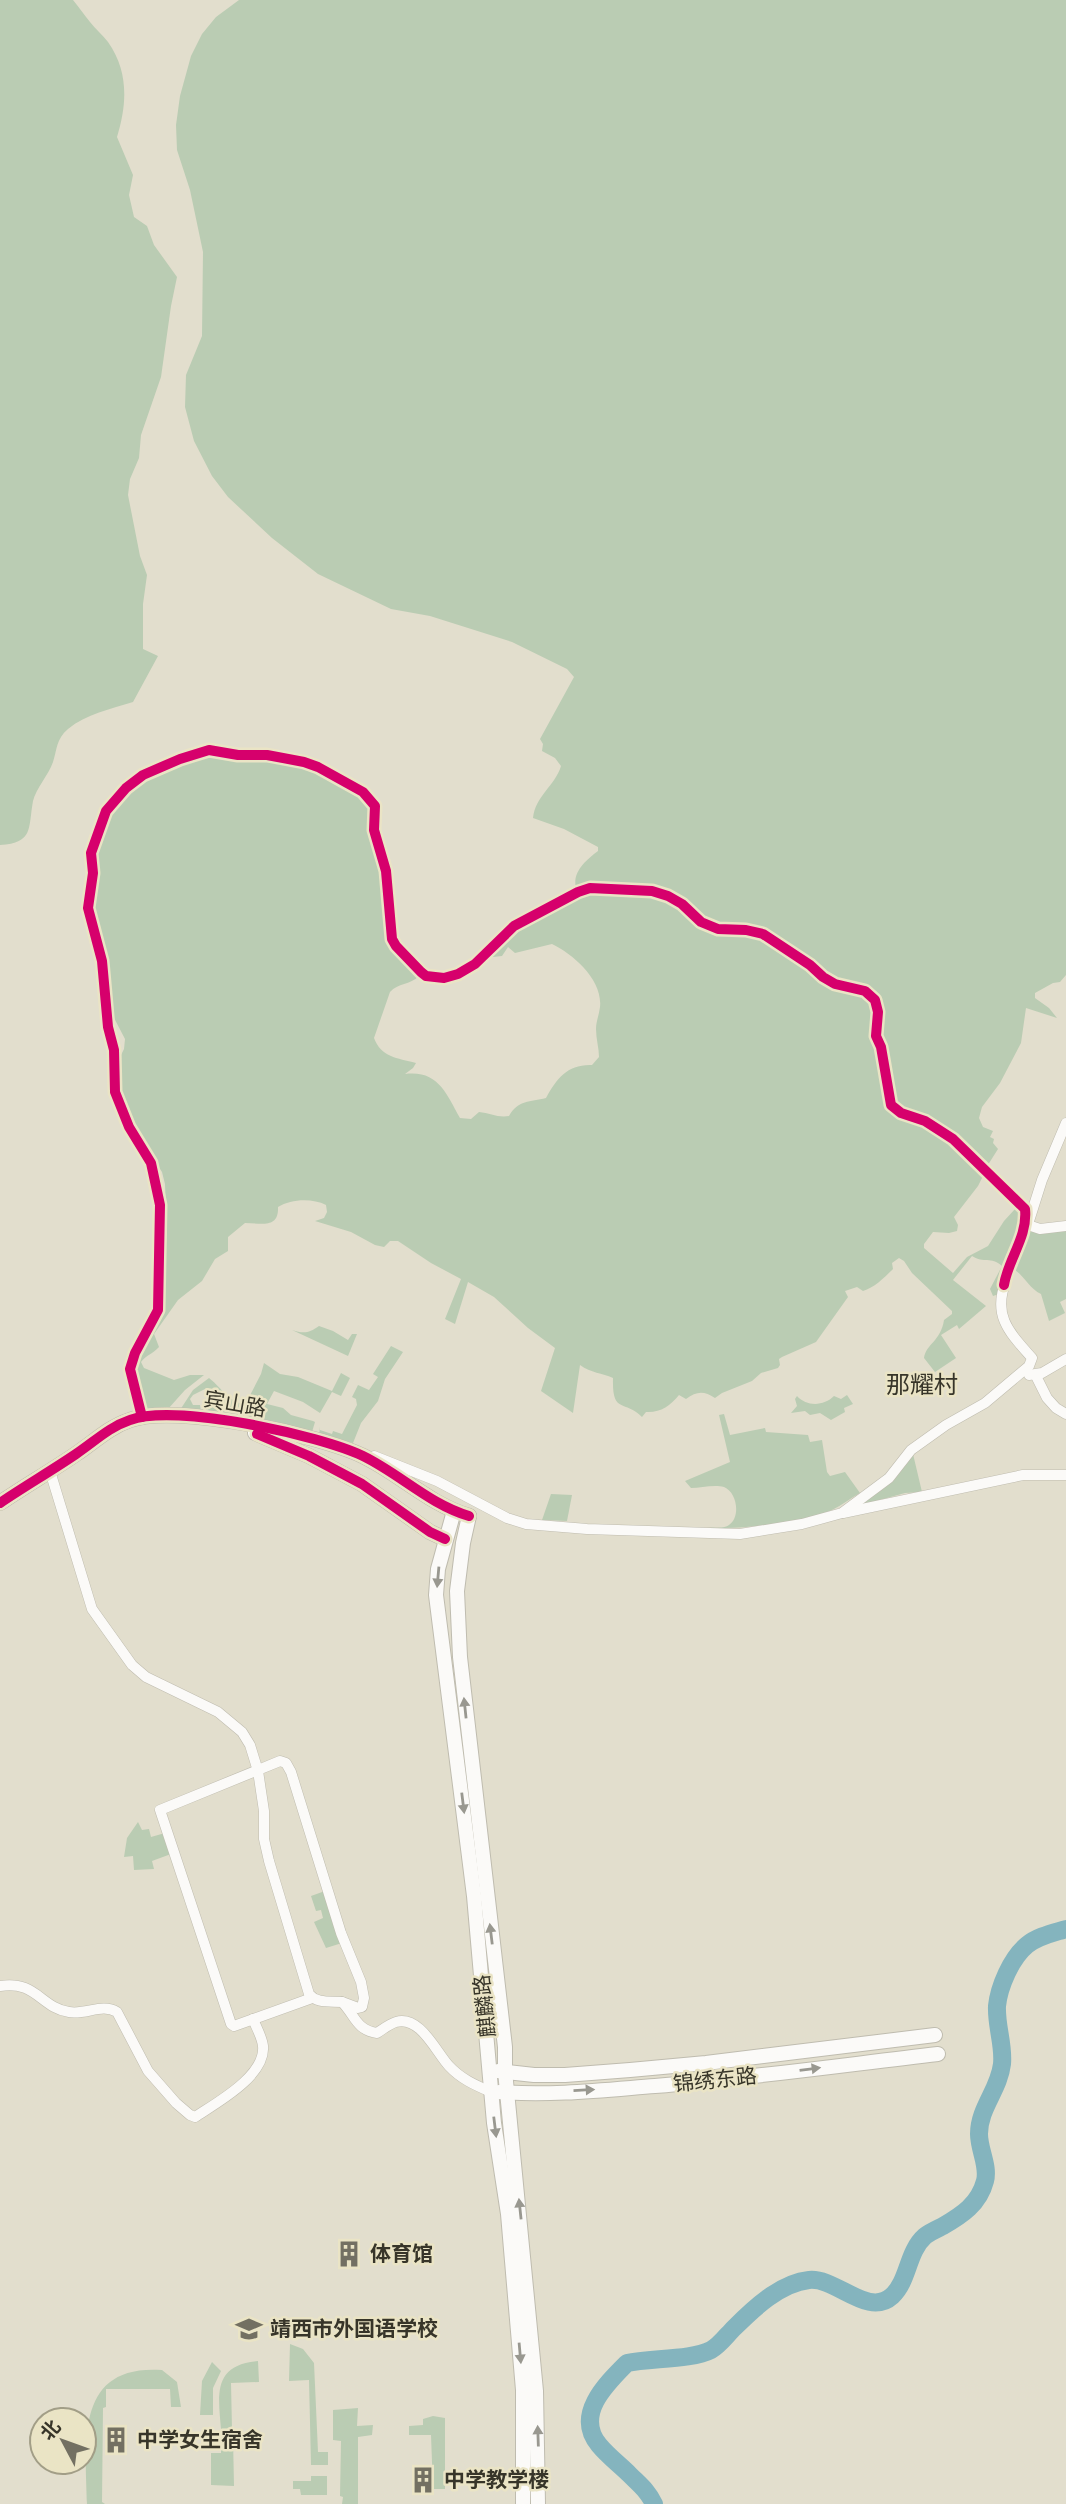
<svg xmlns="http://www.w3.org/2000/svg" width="1066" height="2504" font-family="'Alegreya Sans','Noto Sans SC',sans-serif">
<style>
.green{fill:#baccb3}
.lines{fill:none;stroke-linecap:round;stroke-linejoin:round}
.river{stroke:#84b4be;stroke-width:18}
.minor-casing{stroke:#bfbcaf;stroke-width:11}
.secondary-casing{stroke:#bfbcaf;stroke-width:16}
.primary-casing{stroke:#bfbcaf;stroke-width:16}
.minor{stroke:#fbfaf8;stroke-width:10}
.secondary{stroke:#fbfaf8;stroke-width:14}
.primary{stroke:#fbfaf8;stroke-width:14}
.cycleway-casing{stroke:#eae4c5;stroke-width:15}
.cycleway{stroke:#d6006c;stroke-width:10}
.oneway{fill:#999890}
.labels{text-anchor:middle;stroke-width:5;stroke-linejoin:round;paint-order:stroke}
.street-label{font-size:21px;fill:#373529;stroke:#eae4c5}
.poi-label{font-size:21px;font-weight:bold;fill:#373529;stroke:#eae4c5;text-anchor:start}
.quarter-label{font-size:24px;fill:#373529;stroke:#eae4c5}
</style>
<rect width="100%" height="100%" fill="#e2decd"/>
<g class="green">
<path d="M0,0H73C79,7 84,15 90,22C95,29 103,35 108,42C129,72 127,104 117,137L133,175L129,195L134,217L147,226L154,245L177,277L171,306L161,377L141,435L139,458L130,479L128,495L140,556L147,575L143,604V649L158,656L133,702C111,709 86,714 68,729C56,739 57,750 53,762C48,776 36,788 33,801C28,828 34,843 0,845Z"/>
<path d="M239,0H1066V975L1060,982L1053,983L1035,993V998L1049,1008L1057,1018L1026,1008L1021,1043L1000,1083L982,1107L979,1118L983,1127L993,1131L990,1137L994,1139L993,1143L998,1149L986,1168L973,1156L892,1103L879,1037L877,999L836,982L765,932L730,929L703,920L669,894L576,888C572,872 586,860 598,851V847L564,829L533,818C535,796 555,786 561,766L555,758L542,751L543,744L540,739L574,677L567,669L512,642L430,616L391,609L318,574L272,538L228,497L212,476L194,441L185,407L186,375L202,336L203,252L190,190L177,150L176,125L180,96L191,56L202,34L216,17Z"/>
<path d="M206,753L304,764L369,800L381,862L388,932L419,976C410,985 398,983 390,992L374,1038C381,1057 397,1058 416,1063L413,1068L405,1074C438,1070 446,1093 460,1118L471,1119L479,1112C490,1113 498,1118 509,1116C518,1100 530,1102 546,1098C557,1078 568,1064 592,1065L599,1057C599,1048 596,1039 596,1029C596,1022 599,1015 600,1007C603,980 573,954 552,944L515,953L508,947L502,956L484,958L515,928L589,891L623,892L667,897L700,923L762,936L808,966L863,993L873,1001L888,1105L936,1130L985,1172L978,1186L954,1217L958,1225L957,1231L949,1233L933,1232L924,1244V1248L953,1273L967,1257L988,1246L1004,1221L1015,1209L1020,1207L1021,1219L999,1294L993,1296L990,1289L1002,1266C991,1256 984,1264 972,1256L953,1280L986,1306L959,1329L957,1325L941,1335L956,1358L935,1372L924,1358C926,1344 941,1341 944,1320L952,1314V1311L912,1273L904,1261L899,1258L892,1263L893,1269C885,1277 874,1288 863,1291L857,1287L845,1291L848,1297L816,1342L782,1357L779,1359L780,1365L778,1368L761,1373L752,1381L722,1393L715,1398C704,1391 697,1391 686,1399L679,1395C670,1406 660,1413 646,1412L642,1417C624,1399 612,1415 613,1378C602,1373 591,1373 580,1365L573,1413L541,1391L555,1348L528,1328L494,1297L468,1282L455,1324L445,1319L461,1279L431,1263L398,1241H390L384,1247L375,1245L351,1232L315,1221L324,1218L327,1212L326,1205C312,1198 291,1199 278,1207C279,1229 261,1223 245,1223L228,1237V1251L215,1259L202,1281L178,1300L154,1334L159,1347C153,1354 146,1355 141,1362L144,1368L174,1380L190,1375H204L185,1390L168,1409L148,1411L142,1400L134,1364L153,1327L163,1275L167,1233L165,1184L162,1172L138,1135L117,1090V1063L124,1049L125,1039L113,1016L91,907L97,879L98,845L110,813L131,786L142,777Z"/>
<path d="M1030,1229H1066V1299L1060,1302L1065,1313L1049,1321L1041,1294C1030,1289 1025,1277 1015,1270Z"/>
<path d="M319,1326L333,1331L348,1340L352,1334H357L348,1356L292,1330C304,1334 309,1333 319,1326Z"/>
<path d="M391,1346L403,1352L385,1379L378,1401L361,1423L353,1443L319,1436L320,1427V1430L332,1434L333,1431L342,1434L357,1405L356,1399L352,1397L358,1385L369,1390L378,1377L373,1374Z"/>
<path d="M264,1363L280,1374L298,1377L332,1391L341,1373L350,1378L341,1396L332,1392L320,1413L303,1402L274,1391L267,1404L283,1408L291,1415L313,1421L315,1422L312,1432L207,1411C213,1405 218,1401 216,1392L207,1388L193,1395L190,1399L193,1405H200L201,1412L180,1410L193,1390L209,1378C224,1390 225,1399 245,1405L261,1374Z"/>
<path d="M847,1395L853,1404L844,1408L845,1412L831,1420L820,1413L810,1415L805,1411L791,1413L797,1406L795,1399L797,1396C807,1407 824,1406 834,1396L841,1399Z"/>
<path d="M724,1414L730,1435L765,1428L766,1432L808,1435L810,1442L822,1440L827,1472L830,1476L845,1472L860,1493C851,1498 842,1505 832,1510C804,1522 737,1531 708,1527C714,1527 724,1529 729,1525C741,1517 737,1492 724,1487C714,1484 701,1488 691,1488L685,1481L730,1462L719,1415Z"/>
<path d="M913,1454L922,1492L905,1493L865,1504H861Z"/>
<path d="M551,1494L572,1495L567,1521L542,1520Z"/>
<path d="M138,1822L142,1830L149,1829L151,1837L165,1833L171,1854L152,1861L154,1869L134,1870L133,1856L124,1857L127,1838Z"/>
<path d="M325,1891L342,1943L326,1948L314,1922L323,1918L321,1910L316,1911L311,1896Z"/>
<path d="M290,2344L303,2349L314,2363L318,2452H328V2465H311L309,2380L289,2381Z"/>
<path d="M258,2361L259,2382L231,2383L232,2429H221C218,2394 213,2365 258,2361Z"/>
<path d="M212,2362L221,2371L213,2388V2415H200L202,2381Z"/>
<path d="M162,2370L177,2382L181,2407H171L170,2389H106V2407L103,2408L102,2502L105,2504H87C86,2443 74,2364 162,2370Z"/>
<path d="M358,2408L357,2426L373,2425L372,2435L358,2437V2504H342L343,2497L340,2496L341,2441L333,2440V2410Z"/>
<path d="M433,2416L445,2418V2489H433L431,2435H409V2426L423,2425V2419Z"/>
<path d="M221,2437H233L234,2486L211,2485V2453H221Z"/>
<path d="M311,2476H327V2495H301L300,2489H293V2481H311Z"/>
</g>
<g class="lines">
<path class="river" d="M654,2504C648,2491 640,2485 630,2475C620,2465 608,2456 599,2445C574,2415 606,2384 627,2363C650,2358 692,2360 711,2350C719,2346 727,2335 734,2328C753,2309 780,2283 809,2280C836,2277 868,2318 892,2296C909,2280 907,2252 925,2236C930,2232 937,2229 943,2226C962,2215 979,2204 985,2181C989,2166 979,2150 979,2134C979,2108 999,2090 1002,2064C1004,2045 996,2026 997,2006C999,1987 1011,1958 1027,1945C1038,1936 1053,1933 1066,1929"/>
<g class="minor-casing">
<g id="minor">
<path d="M1029,1221L1042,1180L1066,1123"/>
<path d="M1028,1225L1040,1229L1066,1226"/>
<path d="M1029,1375L1042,1373L1066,1359"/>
<path d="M1036,1376L1047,1398L1056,1408L1066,1414"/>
<path d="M142,1417L130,1369L135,1353L158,1310L160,1205L151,1163L129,1127L115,1092L114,1050L108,1027L102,961L88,908L93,873L91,853L106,811L126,788L143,775L180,759L209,750L238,755H267L304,762L318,767L363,792L375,806L374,830L386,871L392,939L396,946L421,972L426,976L444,978L458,974L475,964L514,926L578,892L590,888L652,891L668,896L682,904L701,922L718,929L746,930L763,934L810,965L823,977L835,984L865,991L875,1000L878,1012L876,1036L881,1047L891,1105L901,1113L925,1121L953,1139L1025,1209C1028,1237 1008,1259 1004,1285"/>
<path d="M374,1456L437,1481L507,1518L526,1524L587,1529L740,1534L802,1524L842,1513L889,1478L911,1450L946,1425L985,1403L1029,1366L1032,1358C1010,1333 992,1316 1006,1281"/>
<path d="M50,1471L92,1609L132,1665L146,1677L218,1712L242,1732L250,1745L258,1771L264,1811V1839L269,1861L309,1994C317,2004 330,2001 342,2002C355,2015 356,2030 377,2033C382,2030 389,2024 396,2022C420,2015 436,2052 449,2066C461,2079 475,2085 491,2092"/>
<path d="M843,1513L1023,1475H1066"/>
<path d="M0,1986C36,1980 41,2008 69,2012C86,2015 102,2003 117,2012L148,2071L176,2103L190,2115L195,2117C216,2103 266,2076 263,2046C262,2037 256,2027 253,2019"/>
<path d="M312,1998L234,2026L231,2024L160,1810L280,1761L286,1763L291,1772L341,1933L361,1982L364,1998L362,2007L358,2008L342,2002"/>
</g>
</g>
<g class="secondary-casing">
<g id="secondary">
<path d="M454,1511L438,1569L436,1595L474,1896L494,2123L508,2214L523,2390V2504"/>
<path d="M469,1516L463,1543L457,1591L460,1657L505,2047V2071L536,2391L538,2504"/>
<path d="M498,2071L534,2075H565L630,2070L706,2063L935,2035"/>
<path d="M499,2092C551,2096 604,2090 655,2086C750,2078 844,2065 938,2054"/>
</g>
</g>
<g class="primary-casing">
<g id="primary">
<path d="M255,1433L309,1456L362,1484L430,1532L445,1539"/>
<path d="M0,1503C25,1486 51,1471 76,1454C94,1442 109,1427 130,1420C175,1403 319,1435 363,1456C400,1474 429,1504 469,1516"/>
</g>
</g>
<use href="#minor" class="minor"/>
<use href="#secondary" class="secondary"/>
<use href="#primary" class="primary"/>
<g class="cycleway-casing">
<g id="cycleway">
<path d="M142,1417L130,1369L135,1353L158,1310L160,1205L151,1163L129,1127L115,1092L114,1050L108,1027L102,961L88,908L93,873L91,853L106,811L126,788L143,775L180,759L209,750L238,755H267L304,762L318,767L363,792L375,806L374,830L386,871L392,939L396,946L421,972L426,976L444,978L458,974L475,964L514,926L578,892L590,888L652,891L668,896L682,904L701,922L718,929L746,930L763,934L810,965L823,977L835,984L865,991L875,1000L878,1012L876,1036L881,1047L891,1105L901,1113L925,1121L953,1139L1025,1209C1028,1237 1008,1259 1004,1285"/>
<path d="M257,1434L309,1456L362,1484L430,1532L445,1539"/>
<path d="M0,1503C25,1486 51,1471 76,1454C94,1442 109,1427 130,1420C175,1403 319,1435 363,1456C400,1474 429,1504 469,1516"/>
</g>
</g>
<use href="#cycleway" class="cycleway"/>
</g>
<defs><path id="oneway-solid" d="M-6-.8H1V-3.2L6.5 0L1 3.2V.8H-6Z" transform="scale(1.75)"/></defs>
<g class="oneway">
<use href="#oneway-solid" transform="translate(438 1577) rotate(95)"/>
<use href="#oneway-solid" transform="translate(465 1708) rotate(-96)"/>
<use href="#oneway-solid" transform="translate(463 1803) rotate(83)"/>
<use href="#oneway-solid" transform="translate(491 1934) rotate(-97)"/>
<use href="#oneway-solid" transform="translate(810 2069) rotate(-7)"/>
<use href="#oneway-solid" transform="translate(584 2090) rotate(-3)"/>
<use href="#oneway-solid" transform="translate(495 2127) rotate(83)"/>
<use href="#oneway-solid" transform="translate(520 2209) rotate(-96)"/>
<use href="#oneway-solid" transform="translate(520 2353) rotate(85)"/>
<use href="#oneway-solid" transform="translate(538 2436) rotate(-92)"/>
</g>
<defs>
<g id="building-bare" transform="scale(2.1)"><path d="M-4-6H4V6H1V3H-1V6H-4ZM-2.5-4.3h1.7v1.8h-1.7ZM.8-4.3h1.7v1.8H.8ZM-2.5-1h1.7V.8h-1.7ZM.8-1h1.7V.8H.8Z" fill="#737062" stroke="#eae4c5" stroke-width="2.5" paint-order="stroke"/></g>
<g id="school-bare" transform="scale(2.1)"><path d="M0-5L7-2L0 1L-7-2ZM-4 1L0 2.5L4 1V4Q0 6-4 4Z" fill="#737062" stroke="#eae4c5" stroke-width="2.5" paint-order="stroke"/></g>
</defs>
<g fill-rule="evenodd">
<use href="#building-bare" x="349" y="2254"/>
<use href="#school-bare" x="249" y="2329"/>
<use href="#building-bare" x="116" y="2440"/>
<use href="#building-bare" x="423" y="2480"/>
</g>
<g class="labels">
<g class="street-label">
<text transform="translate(235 1404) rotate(10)" y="7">宾山路</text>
<text transform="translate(485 2006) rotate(-96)" y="7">麒麟路</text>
<text transform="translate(715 2080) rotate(-6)" y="7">锦绣东路</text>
</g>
<g class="poi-label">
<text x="370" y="2261">体育馆</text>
<text x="270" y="2336">靖西市外国语学校</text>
<text x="137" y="2447">中学女生宿舍</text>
<text x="444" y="2487">中学教学楼</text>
</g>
<g class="quarter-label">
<text x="922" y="1393">那耀村</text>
</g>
</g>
<g transform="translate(63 2441) rotate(311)"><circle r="33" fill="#eae4c5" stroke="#a29e87" stroke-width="2"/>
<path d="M0-5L12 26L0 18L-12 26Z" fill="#737062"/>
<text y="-10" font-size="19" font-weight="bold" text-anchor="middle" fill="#373529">北</text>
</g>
</svg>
